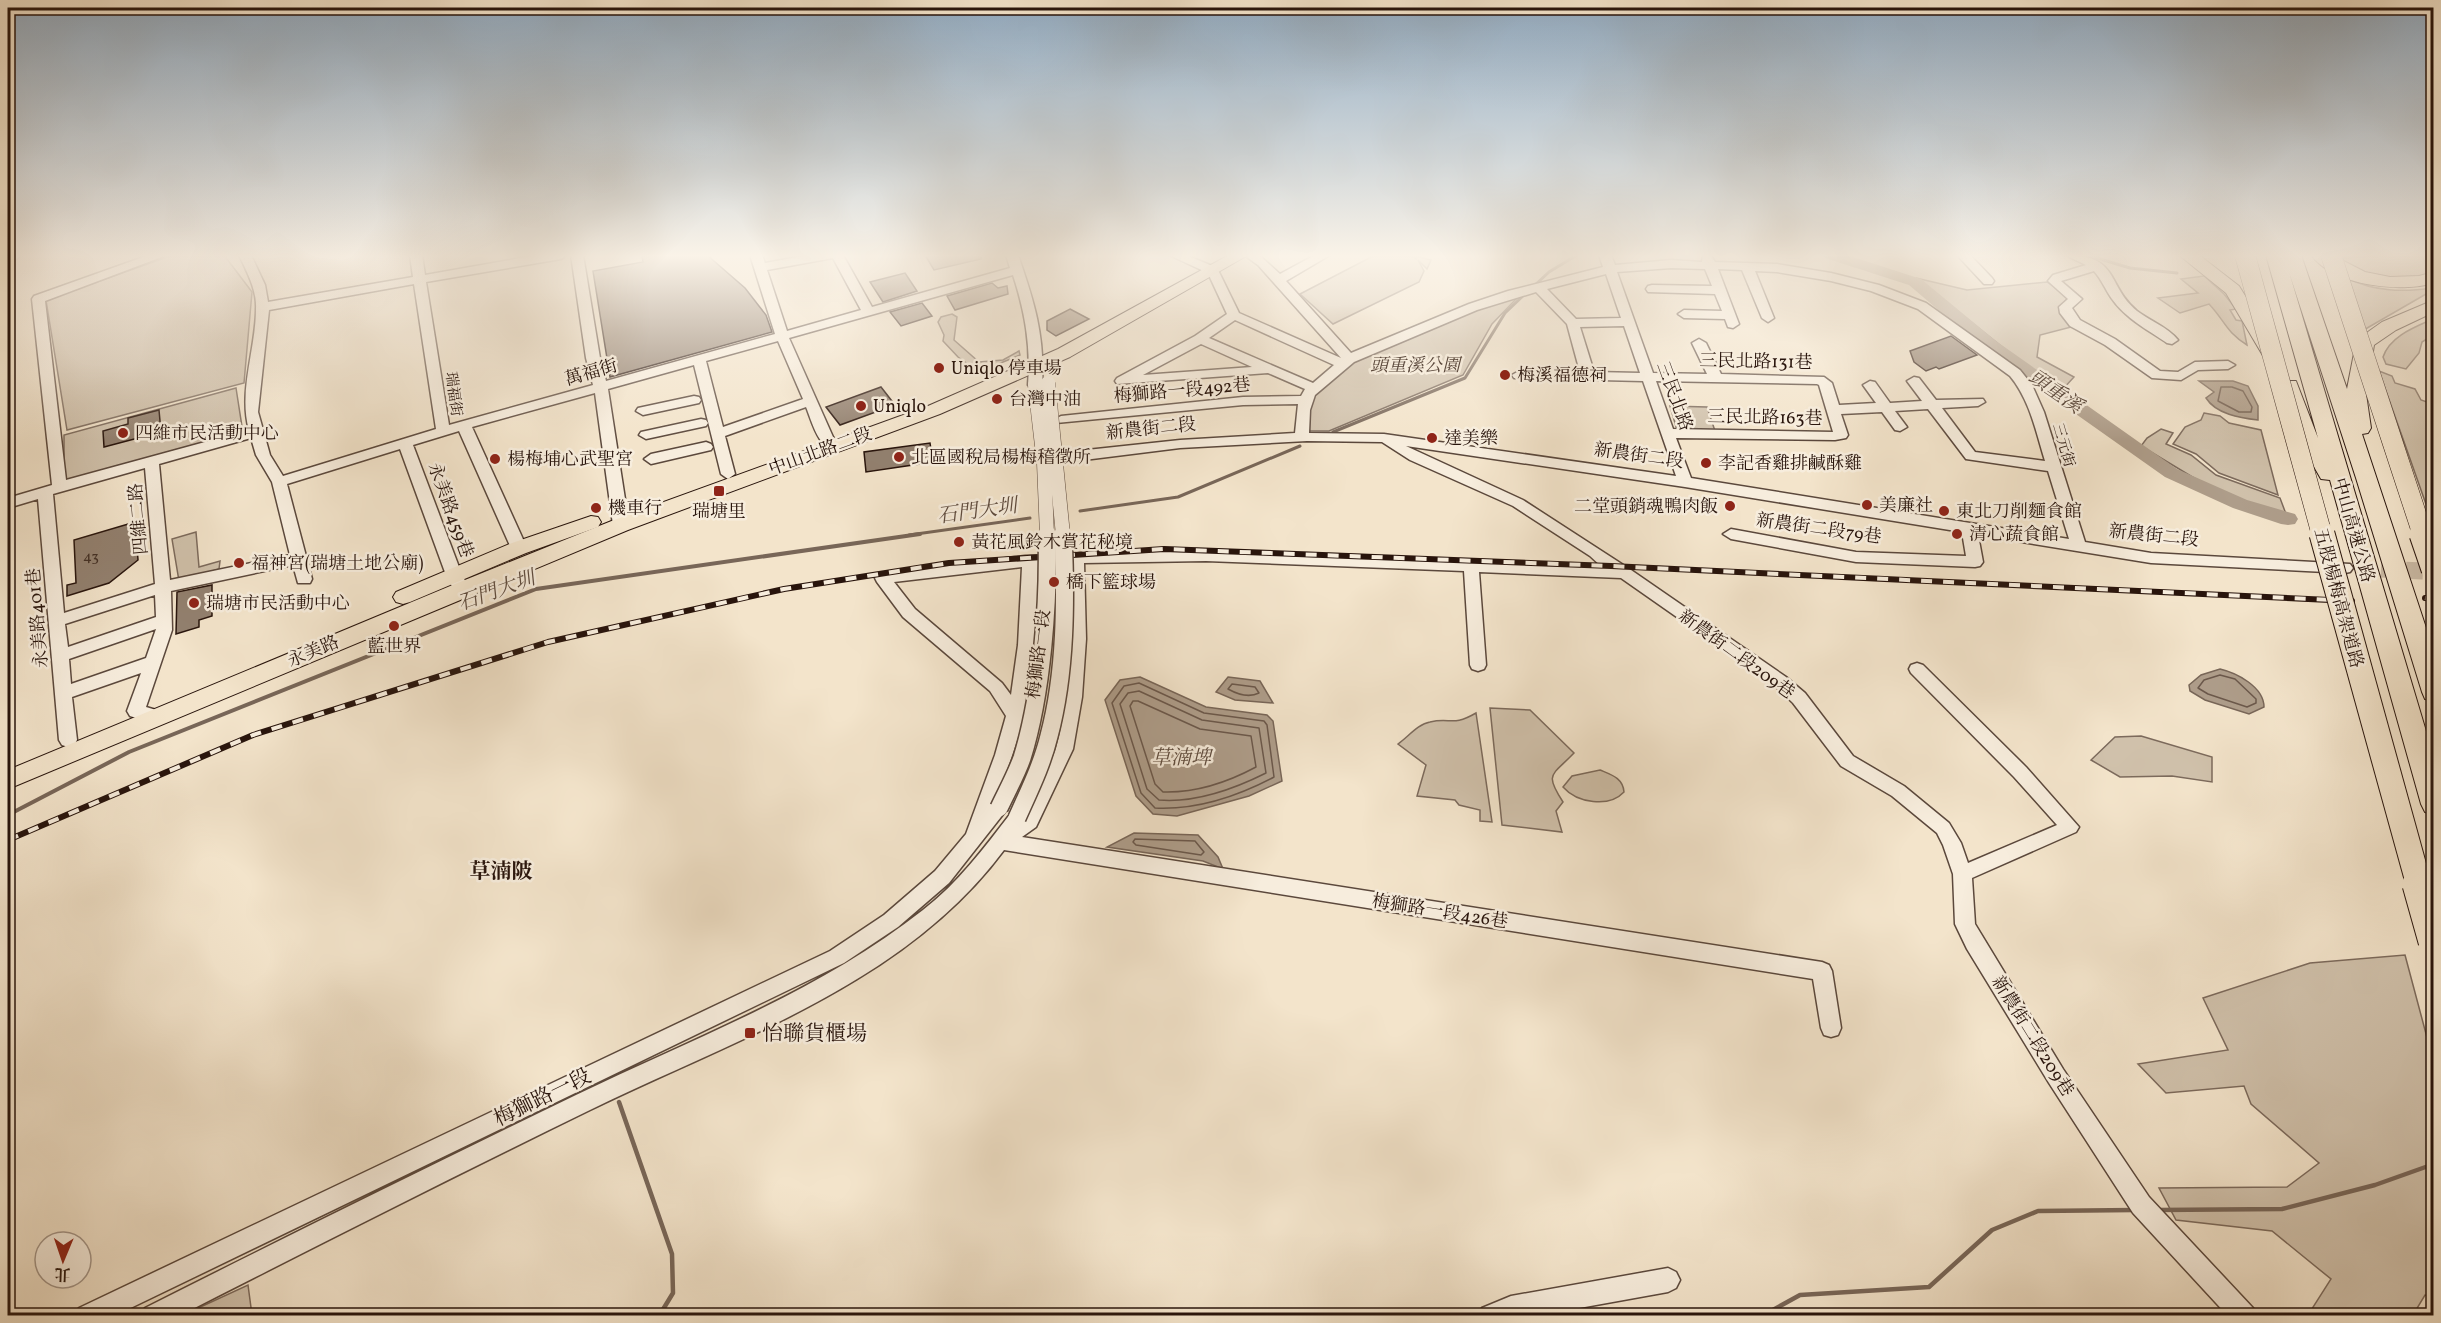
<svg xmlns="http://www.w3.org/2000/svg" width="2441" height="1323" font-family="Vollkorn,'Noto Serif TC',serif">
<style>
.green{fill:#d0c1ab;stroke:#7c6a5c;stroke-width:1.5}
.water{fill:#ae9d8a;stroke:#786658;stroke-width:1.5}
.lines{fill:none;stroke-linecap:round;stroke-linejoin:round}
.shore{stroke:#6b584b;stroke-width:1.5}
.stream-far2{stroke:#786658;stroke-width:3}
.stream-far1{stroke:#786658;stroke-width:4}
.stream{stroke:#786658;stroke-width:4.5}
.river{fill:#ae9d8a;fill-rule:evenodd}
.building{fill:#92806f;stroke:#28140c;stroke-width:1.5}
.minor-tunnel{stroke:#cabaa5;stroke-width:17;stroke-dasharray:17 8;stroke-linecap:butt}
.minor-casing{stroke:#5b483c;stroke-width:3}
.major-casing{stroke:#28140c;stroke-width:2}
.highway-casing{stroke:#28140c;stroke-width:2}
.minor{fill:#f7eddd;fill-rule:evenodd}
.major{fill:#f3e4cb;fill-rule:evenodd}
.highway{fill:#f3e4cb;fill-rule:evenodd}
.rail-casing{stroke:#28140c;stroke-width:6}
.rail{stroke:#f7eddd;stroke-width:4;stroke-dasharray:11;stroke-linecap:butt}
.minor-bridge-far1-casing{stroke:#5b483c;stroke-width:15;stroke-linecap:butt}
.minor-bridge-casing{stroke:#5b483c;stroke-width:20;stroke-linecap:butt}
.highway-bridge-far2-casing{stroke:#28140c;stroke-width:21;stroke-linecap:butt}
.highway-bridge-far1-casing{stroke:#28140c;stroke-width:27;stroke-linecap:butt}
.highway-bridge-casing{stroke:#28140c;stroke-width:33;stroke-linecap:butt}
.minor-bridge-far1{stroke:#f7eddd;stroke-width:14}
.minor-bridge{stroke:#f7eddd;stroke-width:17}
.highway-bridge-far2{stroke:#f3e4cb;stroke-width:20}
.highway-bridge-far1{stroke:#f3e4cb;stroke-width:25}
.highway-bridge{stroke:#f3e4cb;stroke-width:31}
.poi-dot{fill:#8f2418;stroke:#f7eddd;stroke-width:2}
.labels{text-anchor:middle;stroke-width:5;stroke-linejoin:round;paint-order:stroke}
.far-street-label{font-size:15px;fill:#28140c;stroke:#f7eddd}
.number-label{font-size:15px;fill:#422f25}
.street-label{font-size:18px;fill:#28140c;stroke:#f7eddd}
.park-label{font-size:18px;font-style:italic;fill:#5a483c;stroke:#f7eddd}
.poi-label{font-size:18px;fill:#28140c;stroke:#f7eddd;text-anchor:start}
.water-label{font-size:20px;font-style:italic;fill:#5e4b3e;stroke:#f7eddd}
.quarter-label{font-size:21px;font-weight:bold;fill:#28140c;stroke:#f7eddd}
.near-poi-label{font-size:21px;fill:#28140c;stroke:#f7eddd;text-anchor:start}
.near-street-label{font-size:21px;fill:#28140c;stroke:#f7eddd}
</style>
<rect width="100%" height="100%" fill="#f3e4cb"/>
<filter id="stains"><feTurbulence type="fractalNoise" baseFrequency=".00333" numOctaves="4"/><feColorMatrix values="0 0 0 0 .2 0 0 0 0 .09 0 0 0 0 .02 0 0 0 .5 -.17"/></filter>
<radialGradient id="worn" r=".72"><stop offset=".6" stop-color="#630" stop-opacity="0"/><stop offset="1" stop-color="#630" stop-opacity=".3"/></radialGradient>
<g class="green">
<path d="M173,255H224L252,292L244,383L67,430L46,300Z"/>
<path d="M1375,255H1409L1417,259L1411,255L1431,260L1427,269L1418,260L1424,271L1419,282L1333,324L1300,294Z"/>
<path d="M2342,255H2422L2429,272L2424,276L2384,278L2345,267Z"/>
<path d="M2204,276L2224,294L2236,309L2230,310L2236,320L2242,321L2247,345C2226,332 2225,321 2209,304L2180,313L2158,298L2198,293L2181,279Z"/>
<path d="M1916,278L1967,290L2047,282L2068,297L2059,310L2071,327L2040,335L2037,357L2074,377L2062,390L2010,353Z"/>
<path d="M2347,278C2375,292 2403,292 2433,288V290L2362,331Z"/>
<path d="M1519,296L1492,324L1463,375L1329,431H1307C1307,423 1305,411 1308,403C1321,361 1477,310 1519,296Z"/>
<path d="M952,314L957,317L954,340L979,362L1003,360L1019,351L1020,355L979,372L958,357L943,341L944,335L938,322L941,317Z"/>
<path d="M2433,319V335L2422,342L2419,353L2406,369L2386,364L2383,357C2390,336 2415,327 2433,319Z"/>
<path d="M2379,371L2392,376L2395,383L2415,389L2421,400L2433,404V524Z"/>
<path d="M236,388L243,433L64,484V435Z"/>
<path d="M1670,406L1707,407L1715,431L1677,430Z"/>
<path d="M2204,413L2220,416L2229,423L2261,430L2278,495L2219,473L2196,454L2173,444L2185,427L2201,420Z"/>
<path d="M2161,429L2173,433L2166,444L2191,455L2216,475L2280,498L2286,514L2229,496L2194,478L2141,446L2147,438Z"/>
<path d="M196,532L199,567L220,561L219,569L179,581L172,539Z"/>
<path d="M1490,708L1530,710L1574,753C1552,776 1544,773 1563,802L1556,811L1562,832L1502,825Z"/>
<path d="M1476,713L1492,822L1480,821V810L1459,805L1455,800L1417,796L1426,765L1398,744C1408,737 1418,724 1430,722C1451,717 1452,727 1476,713Z"/>
<path d="M2141,736L2212,757V782L2172,776L2120,777L2091,760L2115,737Z"/>
<path d="M1600,770C1612,775 1623,778 1624,792C1609,808 1577,803 1563,787L1572,776Z"/>
<path d="M2405,955L2433,1060V1296L2425,1295L2413,1315H2303L2310,1312L2331,1279L2272,1231L2176,1220L2159,1188L2287,1187L2319,1163L2251,1104L2244,1086L2166,1093L2138,1064L2228,1050L2203,998L2310,963Z"/>
<path d="M248,1285L252,1315H183Z"/>
</g>
<g class="water">
<path d="M2199,381H2233L2248,386L2258,406V420C2240,418 2216,414 2206,398L2214,392Z"/>
<path d="M2220,669C2237,673 2264,687 2264,707L2249,714L2205,700L2190,691L2189,685L2201,675Z"/>
<path d="M1140,677L1206,707L1267,715L1273,721L1282,781L1249,796L1177,816L1153,814L1136,796L1105,700L1120,680Z"/>
<path d="M1228,677L1260,681L1273,703L1235,700L1216,692Z"/>
<path d="M1134,833L1198,835L1218,857L1223,869L1203,861L1107,847Z"/>
</g>
<g class="lines">
<g class="shore">
<path d="M2221,387H2232L2243,391L2252,407L2251,412H2239L2218,401Z"/>
<path d="M2220,675L2235,679L2256,699V703L2247,707L2208,694L2198,688L2204,680Z"/>
<path d="M1139,683L1204,713L1264,721L1267,725L1274,777C1238,796 1196,810 1155,808L1141,793L1112,703L1124,686Z"/>
<path d="M1232,684L1255,687L1259,693C1249,698 1237,694 1228,689Z"/>
<path d="M1139,691L1202,720L1259,728L1266,773C1234,789 1195,803 1159,800L1147,789L1120,704L1128,693Z"/>
<path d="M1133,701H1138L1200,729L1251,736L1256,767C1228,782 1195,793 1163,792L1155,784L1130,706Z"/>
<path d="M1135,839L1195,841L1204,852L1201,855L1136,845L1133,842Z"/>
</g>
<g class="stream-far2">
<path d="M2087,255L2130,268L2177,273"/>
<path d="M2340,258L2372,255"/>
<path d="M1534,286L1549,272L1577,255"/>
<path d="M1333,432L1465,378L1505,313L1526,293"/>
<path d="M1080,511L1178,497L1300,446"/>
<path d="M909,535L1030,518"/>
</g>
<path class="stream-far1" d="M8,815L129,752L536,589L920,534"/>
<g class="stream">
<path d="M619,1102L672,1254L673,1293L659,1316"/>
<path d="M2158,1210L2282,1209L2375,1185L2434,1164"/>
<path d="M1762,1316L1800,1295L1929,1287L1992,1230L2038,1211L2135,1210"/>
</g>
<path class="river" d="M1823,255H1847L1921,279L1996,341L2177,469L2247,500L2295,514L2298,519L2295,524L2288,525L2281,524L2233,508L2165,477L1984,349L1909,285L1825,258Z"/>
</g>
<g class="building">
<path d="M642,255H707L745,288L766,315L772,332L610,377L593,271L643,262Z"/>
<path d="M925,255H981V259L934,270Z"/>
<path d="M905,273L917,291L883,302L870,282Z"/>
<path d="M992,283L998,288L1007,286L1008,294L955,310L947,296Z"/>
<path d="M922,303L932,316L901,326L890,312Z"/>
<path d="M1070,309L1089,319L1056,336L1047,330V321Z"/>
<path d="M1951,336L1977,355L1939,369L1936,367L1926,371L1914,362L1910,351Z"/>
<path d="M881,387L895,405L840,425L826,407Z"/>
<path d="M159,410L161,432L104,447L103,431L128,424V418Z"/>
<path d="M930,443L933,462L866,472L864,452Z"/>
<path d="M135,522L138,560L109,583L67,596V585L76,583L74,540Z"/>
<path d="M212,585V616L199,620V627L176,634L177,592Z"/>
</g>
<g class="lines">
<path class="minor-tunnel" d="M2356,568L2424,571"/>
<g class="minor-casing">
<g id="minor">
<path d="M8,255H22L8,264Z"/>
<path d="M149,255H167L45,301L66,480L249,430C238,391 256,349 256,309C257,290 247,272 239,255H251L265,285L268,302L413,277L410,255H422L425,275L538,255H567L561,259L426,282L449,425L593,385L586,358L571,255H583L600,358L606,381L775,334L750,255H762L765,263L809,255H843L872,307L1010,268L1006,255H1018C1034,301 1045,336 1042,385L1035,389L1028,385C1031,346 1025,312 1013,275L789,338L833,437L842,445L840,448C819,454 812,421 806,407L725,436L735,474L728,479L721,474L694,365L608,389L629,525L621,530L613,525L595,393L472,427L527,548L519,553L511,548L459,431L413,445L462,575L469,588L467,592H455L446,575L400,449L287,484L312,579L310,583H298L293,565L171,591L172,630L146,707L163,712L166,717L163,722C153,725 140,719 130,716L127,711L141,673L72,697L77,740L74,745L68,747L62,745L59,740L38,499L8,508V498L52,485L32,299L34,296ZM833,258L861,310L787,331L767,270ZM414,284L436,429L283,476L270,455L258,412L269,310ZM778,341L803,399L723,427L706,361ZM251,438L256,455L272,482L290,555L170,580L159,464ZM145,468L155,584L64,613L53,494ZM155,595L156,617L68,647L65,624ZM156,629L146,658L71,684L69,659Z"/>
<path d="M1169,255H1186L1217,268L1239,313L1341,358L1258,265L1244,255H1259L1280,274L1315,255H1330L1286,281L1351,353L1469,304L1508,291L1603,267L1599,255H1611L1615,265L1671,260L1702,262L1703,255H1711L1715,262L1777,264L1831,273L1879,285L1926,303L2020,370L2032,385L2044,412L2085,542L2151,553L2350,564L2353,568L2350,572L2345,573L2151,563L1978,535L1983,562L1980,566L1975,567L1856,562L1731,539L1723,534L1731,529L1856,552L1966,556L1962,532L1685,487L1406,446L1523,500L1631,570L1786,677L1805,693L1853,756L1904,786L1949,823L1961,843L1968,863L2057,825L2014,777L1911,673L1909,669L1911,665L1917,663L1923,665L2026,767L2079,827L2076,832L1972,878L1975,924L2063,1069L2149,1197L2253,1308L2257,1316H2228L2133,1213L2049,1083L1967,949L1955,924L1953,874L1943,845L1937,833L1892,796L1841,766L1793,703L1774,685L1621,578L1479,572L1486,665L1484,669L1478,671L1472,669L1470,665L1464,571L1206,561L1084,563L1086,639L1082,697L1073,749L1036,827L1022,837L1822,962L1829,965L1832,971L1841,1028L1838,1035L1831,1037L1824,1035L1821,1028L1813,979L1004,850C905,984 735,1039 590,1110C453,1177 316,1246 179,1316H141L145,1308C288,1236 431,1165 576,1095C694,1038 819,992 923,910C958,883 984,848 1011,813L1017,811L1024,815C1034,793 1049,770 1056,748C1073,688 1070,625 1068,564L1038,566C1037,620 1034,675 1021,727C1014,753 1004,777 995,802L1005,803L1008,808L949,883L898,927L844,963L114,1316H75L79,1308L830,951L884,915L935,871L966,834L995,755L1006,716L990,691L903,617L877,582L875,578L877,574L1025,556L1168,550L1602,567L1590,556L1513,506L1410,460L1382,442L1307,441L1180,448L1068,462L1063,460L1061,457L1063,454L1068,452L1180,440L1295,433L1298,404L1243,405L1056,423L1054,420L1061,416L1243,397L1301,396L1305,389L1268,373L1117,384L1115,381L1117,378L1195,336L1227,314L1208,273ZM1671,268L1705,269L1712,286L1652,285L1648,286L1646,289L1648,292L1715,294L1722,311L1684,310L1678,314L1684,318L1725,319L1728,327L1733,328L1739,324L1718,269L1742,270L1762,318L1768,322L1774,318L1755,271L1777,272L1831,281L1871,291L1918,309L2010,376C2030,400 2036,432 2045,461L1975,452L1942,408L1978,406L1985,402L1983,399L1936,400L1919,378L1914,377L1907,381L1922,401L1890,403L1875,382L1870,381L1863,385L1876,403L1839,405L1832,383L1824,377L1721,374L1706,343L1699,339L1692,343L1707,374L1653,373L1617,272ZM1606,274L1621,318L1576,319L1547,289ZM1536,292L1567,324L1580,372L1519,371L1512,375L1514,378L1643,381L1676,476L1384,434L1309,433L1310,410L1315,395L1354,362L1477,310ZM1235,320L1334,365L1313,383L1209,338ZM1624,326L1640,373L1594,372L1580,327ZM1201,344L1252,367L1143,375ZM1656,381L1817,384L1819,385L1833,432L1673,429ZM1928,409L1966,459L2048,471L2069,539L1691,478L1676,438L1835,440L1846,438L1848,435L1841,414L1882,412L1895,430L1900,431L1907,427L1895,411ZM1022,567L1018,645L1011,695L1002,683L915,609L894,582Z"/>
<path d="M1957,255H1970L1992,278L1994,281L1992,284H1984Z"/>
<path d="M2065,255C2120,255 2106,285 2137,311C2150,321 2168,327 2178,340L2172,344L2167,343C2148,330 2125,318 2112,299C2105,289 2102,280 2094,271L2061,281L2082,299L2072,308L2080,320L2115,339L2160,371L2178,372L2195,362L2228,361L2235,365L2228,369L2198,370L2181,380L2152,378L2105,345L2070,326L2060,313L2059,307L2068,299L2048,281L2053,275L2086,265Z"/>
<path d="M694,396L699,397L701,400L699,403L643,415L636,411L638,408Z"/>
<path d="M701,419L706,420L708,423L706,426L646,439L639,435L641,432Z"/>
<path d="M706,442L711,444L713,447L711,450L651,464L644,459L651,454Z"/>
<path d="M1668,1268L1676,1272L1680,1280L1676,1288L1668,1292L1535,1316H1478L1482,1308L1511,1296Z"/>
</g>
</g>
<g class="major-casing">
<g id="major">
<path d="M1229,255H1248L1070,357L940,414L628,530L8,789V770L455,584L614,520L928,406L1058,349Z"/>
<path d="M591,516L598,517L601,522L598,527L526,553L410,602L403,604L396,602L393,597L396,592L512,543Z"/>
</g>
</g>
<g class="highway-casing">
<g id="highway">
<path d="M2179,255H2199L2239,286L2282,355L2279,359H2265L2226,293Z"/>
<path d="M2266,255H2301L2347,389L2356,343L2358,339L2382,322L2434,300V312L2396,330L2374,345L2366,394L2371,428L2368,433L2362,434L2434,652V701L2425,699L2422,692L2356,478L2289,272L2434,758V815L2425,812L2421,804L2330,480L2321,479L2297,437L2279,385L2282,381H2296L2318,438Z"/>
<path d="M2311,255H2332L2365,272L2390,277L2419,276L2434,272V283C2400,293 2334,286 2311,255Z"/>
</g>
</g>
<use href="#minor" class="minor"/>
<use href="#major" class="major"/>
<use href="#highway" class="highway"/>
<g class="rail-casing">
<g id="rail">
<path d="M2425,598L2434,599"/>
<path d="M8,840L253,735L548,642L784,589L949,563L1164,549L1611,566L2352,601"/>
</g>
</g>
<use href="#rail" class="rail"/>
<g class="minor-bridge-far1-casing">
<g id="minor-bridge-far1">
<path d="M1048,383L1063,535"/>
<path d="M1035,385L1044,463L1047,535"/>
</g>
</g>
<g class="minor-bridge-casing">
<g id="minor-bridge">
<path d="M999,808C1007,791 1016,775 1022,758C1042,694 1049,601 1047,534"/>
<path d="M1017,818C1029,791 1042,765 1049,736C1066,672 1066,600 1063,534"/>
</g>
</g>
<g class="highway-bridge-far2-casing">
<g id="highway-bridge-far2">
<path d="M2245,255L2322,535"/>
<path d="M2331,255L2423,535"/>
</g>
</g>
<g class="highway-bridge-far1-casing">
<g id="highway-bridge-far1">
<path d="M2322,534L2419,885"/>
<path d="M2422,534L2434,569"/>
</g>
</g>
<g class="highway-bridge-casing">
<path id="highway-bridge" d="M2418,884L2434,941"/>
</g>
<use href="#minor-bridge-far1" class="minor-bridge-far1"/>
<use href="#minor-bridge" class="minor-bridge"/>
<use href="#highway-bridge-far2" class="highway-bridge-far2"/>
<use href="#highway-bridge-far1" class="highway-bridge-far1"/>
<use href="#highway-bridge" class="highway-bridge"/>
</g>
<linearGradient id="sky" x2="0" y2="1"><stop stop-color="#91abc2"/><stop offset="0.58" stop-color="#faf3e8"/><stop offset="1" stop-color="#faf3e8" stop-opacity="0"/></linearGradient>
<rect width="2441" height="441" fill="url(#sky)"/>
<g class="poi-dot">
<circle cx="939" cy="368" r="6"/>
<circle cx="1505" cy="375" r="6"/>
<circle cx="997" cy="399" r="6"/>
<circle cx="861" cy="406" r="6"/>
<circle cx="123" cy="433" r="6"/>
<circle cx="1432" cy="438" r="6"/>
<circle cx="899" cy="457" r="6"/>
<circle cx="495" cy="459" r="6"/>
<circle cx="1706" cy="463" r="6"/>
<rect x="713" y="485" width="12" height="12" rx="3"/>
<circle cx="1867" cy="505" r="6"/>
<circle cx="1730" cy="506" r="6"/>
<circle cx="596" cy="508" r="6"/>
<circle cx="1944" cy="511" r="6"/>
<circle cx="1957" cy="534" r="6"/>
<circle cx="959" cy="542" r="6"/>
<circle cx="239" cy="563" r="6"/>
<circle cx="1054" cy="582" r="6"/>
<circle cx="194" cy="603" r="6"/>
<circle cx="394" cy="626" r="6"/>
<rect x="744" y="1027" width="12" height="12" rx="3"/>
</g>
<g class="labels">
<g class="far-street-label">
<text transform="translate(454 394) rotate(82)" y="5">瑞福街</text>
<text transform="translate(2064 445) rotate(74)" y="5">三元街</text>
</g>
<g class="number-label">
<text x="91" y="561">43</text>
</g>
<g class="street-label">
<text transform="translate(1756 361) rotate(1)" y="6">三民北路131巷</text>
<text transform="translate(591 372) rotate(-16)" y="6">萬福街</text>
<text transform="translate(1182 390) rotate(-5)" y="6">梅獅路一段492巷</text>
<text transform="translate(1675 396) rotate(70)" y="6">三民北路</text>
<text transform="translate(1765 417) rotate(1)" y="6">三民北路163巷</text>
<text transform="translate(1151 428) rotate(-6)" y="6">新農街二段</text>
<text transform="translate(820 451) rotate(-20)" y="6">中山北路二段</text>
<text transform="translate(1639 455) rotate(8)" y="6">新農街二段</text>
<text transform="translate(451 510) rotate(70)" y="6">永美路459巷</text>
<text transform="translate(138 519) rotate(-95)" y="6">四維二路</text>
<text transform="translate(1819 528) rotate(8)" y="6">新農街二段79巷</text>
<text transform="translate(2354 530) rotate(74)" y="6">中山高速公路</text>
<text transform="translate(2154 535) rotate(6)" y="6">新農街二段</text>
<text transform="translate(2339 598) rotate(75)" y="6">五股楊梅高架道路</text>
<text transform="translate(37 618) rotate(-95)" y="6">永美路401巷</text>
<text transform="translate(313 651) rotate(-23)" y="6">永美路</text>
<text transform="translate(1038 654) rotate(-83)" y="6">梅獅路一段</text>
<text transform="translate(1737 654) rotate(36)" y="6">新農街二段209巷</text>
<text transform="translate(1440 911) rotate(9)" y="6">梅獅路一段426巷</text>
<text transform="translate(2033 1036) rotate(58)" y="6">新農街二段209巷</text>
</g>
<g class="park-label">
<text x="1415" y="371">頭重溪公園</text>
</g>
<g class="poi-label">
<text x="951" y="374">Uniqlo 停車場</text>
<text x="1517" y="381">梅溪福德祠</text>
<text x="1009" y="405">台灣中油</text>
<text x="873" y="412">Uniqlo</text>
<text x="135" y="439">四維市民活動中心</text>
<text x="1444" y="444">達美樂</text>
<text x="911" y="463">北區國稅局楊梅稽徵所</text>
<text x="507" y="465">楊梅埔心武聖宮</text>
<text x="1718" y="469">李記香雞排鹹酥雞</text>
<text x="1879" y="511">美廉社</text>
<text x="1718" y="512" text-anchor="end">二堂頭銷魂鴨肉飯</text>
<text x="608" y="514">機車行</text>
<text x="719" y="517" text-anchor="middle">瑞塘里</text>
<text x="1956" y="517">東北刀削麵食館</text>
<text x="1969" y="540">清心蔬食館</text>
<text x="971" y="548">黃花風鈴木賞花秘境</text>
<text x="251" y="569">福神宮(瑞塘土地公廟)</text>
<text x="1066" y="588">橋下籃球場</text>
<text x="206" y="609">瑞塘市民活動中心</text>
<text x="394" y="652" text-anchor="middle">藍世界</text>
</g>
<g class="water-label">
<text transform="translate(2056 391) rotate(35)" y="7">頭重溪</text>
<text transform="translate(977 510) rotate(-8)" y="7">石門大圳</text>
<text transform="translate(496 590) rotate(-20)" y="7">石門大圳</text>
<text x="1181" y="764">草湳埤</text>
</g>
<g class="quarter-label">
<text x="501" y="878">草湳陂</text>
</g>
<g class="near-poi-label">
<text x="762" y="1040">怡聯貨櫃場</text>
</g>
<g class="near-street-label">
<text transform="translate(542 1097) rotate(-26)" y="7">梅獅路一段</text>
</g>
</g>
<rect width="2441" height="1323" fill="none" stroke="#f3e4cb" stroke-width="30"/>
<rect x="9" y="9" width="2423" height="1305" fill="none" stroke="#28140c" stroke-width="3"/>
<rect x="15" y="15" width="2411" height="1293" fill="none" stroke="#28140c" stroke-width="1.5"/>
<g transform="translate(63 1260) rotate(182)"><circle r="28" fill="#f7eddd" stroke="#a49689" stroke-width="1.5"/>
<path d="M0-4.5L10 22L0 15L-10 22Z" fill="#8f2418"/>
<text y="-9" font-size="16" font-weight="bold" text-anchor="middle" fill="#28140c">北</text>
</g>
<rect width="100%" height="100%" filter="url(#stains)"/>
<rect width="100%" height="100%" fill="url(#worn)"/>
</svg>
